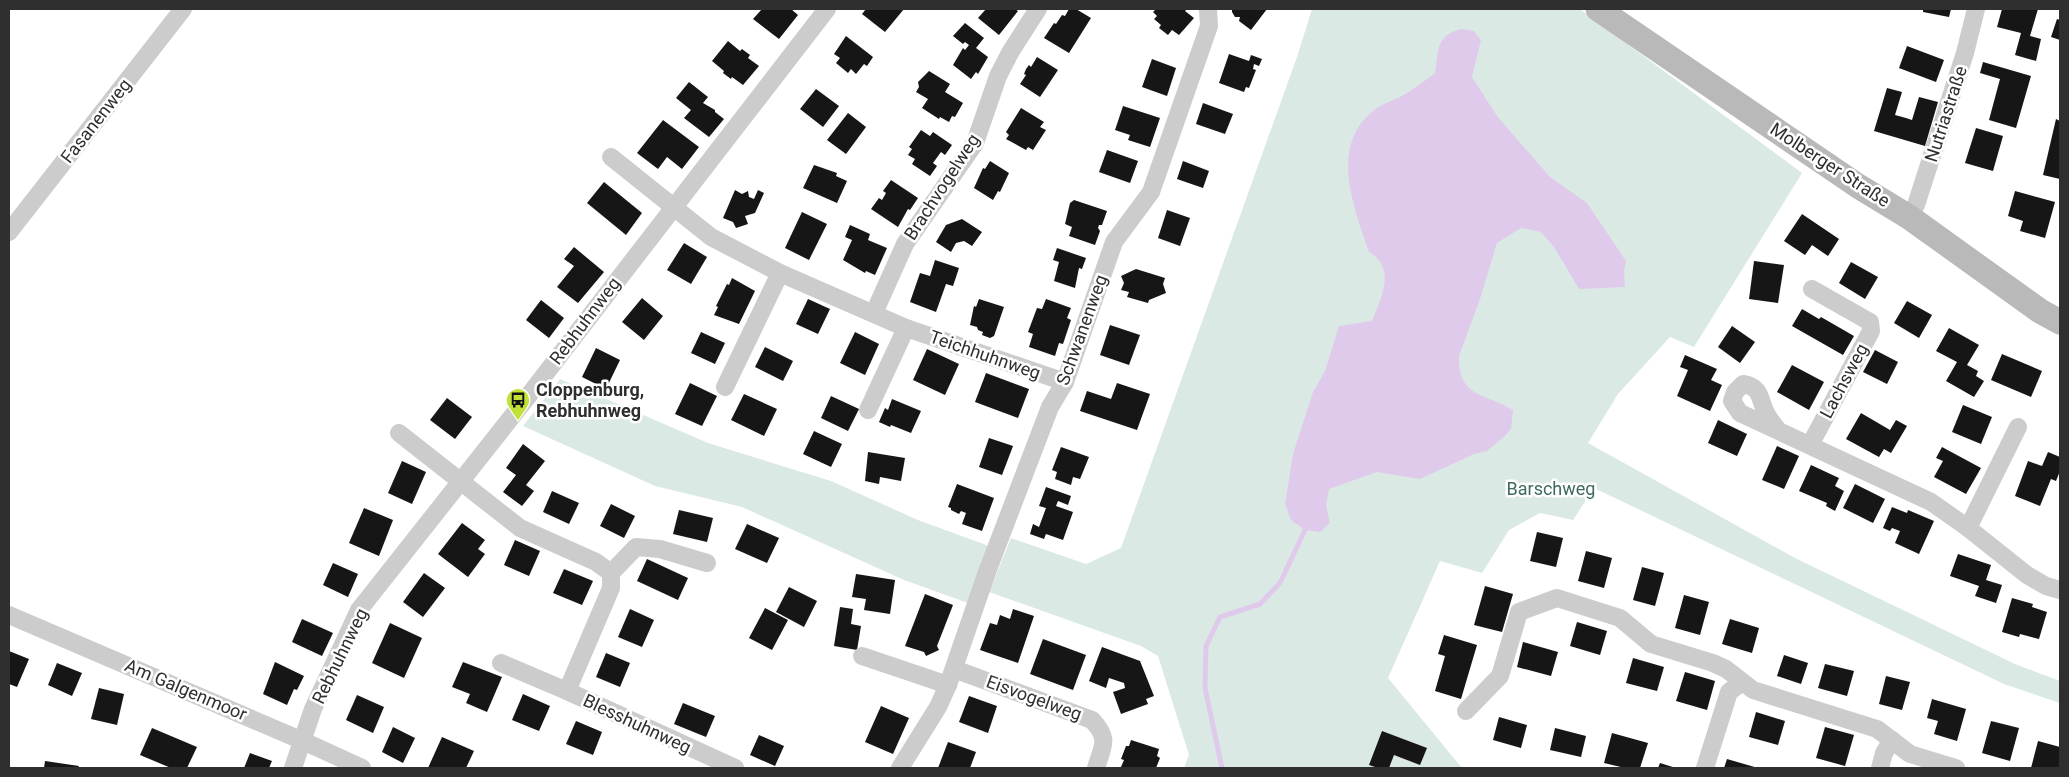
<svg xmlns="http://www.w3.org/2000/svg" width="2069" height="777" font-family="Roboto,sans-serif">
<style>
.green{fill:#dbe9e5}
.water{fill:#e0caeb}
.lines{fill:none;stroke-linecap:round;stroke-linejoin:round}
.stream{stroke:#e0caeb;stroke-width:5}
.building{fill:#161616}
.street{stroke:#ccc;stroke-width:18}
.secondary{stroke:#b9b9b9;stroke-width:25}
.labels{text-anchor:middle;stroke-width:5;stroke-linejoin:round;paint-order:stroke}
.street-label{font-size:18px;fill:#2f2f2f;stroke:#fff}
.poi-label{font-size:18px;font-weight:bold;fill:#2f2f2f;stroke:#fff;text-anchor:start}
.park-label{font-size:18px;fill:#3e6a61;stroke:#fff}
</style>
<rect width="100%" height="100%" fill="#fff"/>
<g class="green">
<path d="M1312,9H1580L1802,173L1694,347L1670,337L1618,394L1588,443L1795,558L2015,664L2060,681V703L2004,684L1594,488L1573,520L1540,513L1509,530L1482,573L1440,561L1388,678L1462,768H1184L1189,755L1158,656L1141,646L989,592L1011,538L1086,564L1121,548L1298,54Z"/>
<path d="M560,379L708,443L831,481L918,520L989,546L968,603L904,580L742,507L655,486L523,426Z"/>
</g>
<path class="water" d="M1461,29L1474,31L1481,40L1472,77L1497,116L1550,177L1587,203L1626,261L1624,271L1625,287L1579,289L1554,247L1541,232L1521,228L1497,243L1480,299L1459,356C1458,398 1486,393 1513,410L1511,429L1504,437L1487,451L1474,454L1420,479L1377,472L1329,489L1326,505L1330,523L1320,532L1305,530L1291,520L1285,504L1293,454L1313,392L1325,371L1339,326L1372,321C1381,298 1397,268 1369,252C1354,208 1329,146 1373,111C1381,104 1392,101 1400,97C1413,90 1424,81 1435,73C1439,50 1435,36 1461,29Z"/>
<g class="lines">
<path class="stream" d="M1222,768L1205,688L1206,646L1220,617L1260,604L1280,583L1305,530"/>
</g>
<g class="building">
<path d="M762,9H791L798,15L779,39L753,19Z"/>
<path d="M866,9H904L885,32L862,14Z"/>
<path d="M986,9H1015L1018,11L999,35L978,18Z"/>
<path d="M1069,9H1076L1091,18L1069,53L1044,38L1054,23L1056,24L1062,15L1065,16Z"/>
<path d="M1156,9H1187L1185,11L1194,18L1179,35L1172,30L1168,35L1159,28L1161,25L1154,19L1157,16L1153,12Z"/>
<path d="M1232,9H1267L1251,30L1239,21L1240,17H1235L1232,12Z"/>
<path d="M1923,9H1951L1949,17L1923,12Z"/>
<path d="M2002,9H2038L2030,36L2041,39L2036,61L2015,55L2021,33L1997,27Z"/>
<path d="M2057,19L2060,20V40L2051,37Z"/>
<path d="M965,23L984,38L976,48L988,57L978,74L976,72L971,79L953,65L963,48L965,50L969,45L965,42L963,44L953,36Z"/>
<path d="M846,36L873,57L867,66L864,64L856,74L851,69L848,73L836,63L840,58L834,54Z"/>
<path d="M728,41L740,51L742,49L750,55L748,58L759,66L743,85L732,77L731,79L723,73L724,71L712,61Z"/>
<path d="M1907,46L1944,60L1936,82L1899,68Z"/>
<path d="M1229,54L1249,61L1251,55L1262,59L1259,66L1254,64L1253,69L1256,70L1249,88L1246,87L1244,92L1219,83Z"/>
<path d="M1037,57L1058,70L1040,97L1020,84L1026,75L1024,74L1026,69L1029,65L1031,67Z"/>
<path d="M1152,59L1176,68L1167,96L1142,87Z"/>
<path d="M1983,62L2031,76L2016,128L1989,120L2000,79L1980,73Z"/>
<path d="M929,71L950,84L945,92L963,103L955,117L952,116L949,122L940,117L939,119L922,108L928,99L916,92L919,87L918,82Z"/>
<path d="M689,82L708,97L703,103L715,110V112L724,119L709,137L684,118L691,110L676,98Z"/>
<path d="M1887,88L1902,92L1895,115L1906,118L1912,120L1919,97L1938,102L1925,146L1874,131Z"/>
<path d="M816,89L839,106L823,127L800,109Z"/>
<path d="M1203,103L1233,114L1225,134L1196,124Z"/>
<path d="M1123,106L1160,118L1150,147L1128,140L1130,135L1115,130Z"/>
<path d="M1021,108L1044,122L1040,127L1046,130L1033,150L1028,147L1026,150L1006,139L1009,135L1006,132Z"/>
<path d="M848,113L866,127L846,154L827,140Z"/>
<path d="M2056,119L2060,121V179L2043,175Z"/>
<path d="M663,120L699,147L682,169L667,157L658,169L637,153Z"/>
<path d="M1976,128L2003,136L1993,171L1965,163Z"/>
<path d="M921,130L930,136L933,132L952,145L945,155L941,152L933,163L937,166L930,176L912,164L915,159L908,155L912,149L909,147Z"/>
<path d="M1107,150L1138,161L1130,183L1099,172Z"/>
<path d="M990,161L1009,173L1000,192L998,191L993,200L974,188L983,168L985,169Z"/>
<path d="M1183,161L1209,171L1203,188L1177,179Z"/>
<path d="M814,165L837,173L836,176L847,181L837,203L803,188Z"/>
<path d="M891,180L918,198L910,210L908,209L898,227L871,209L879,198L882,200L886,193L883,191Z"/>
<path d="M604,182L642,213L626,235L587,203Z"/>
<path d="M735,190L742,194L748,191L749,197L754,199L758,190L764,193L755,213L745,216L748,224L736,228L733,222L723,218Z"/>
<path d="M2015,191L2055,202L2045,238L2020,231L2023,221L2008,216Z"/>
<path d="M1074,200L1107,211L1102,225H1099L1098,228L1100,231L1095,245L1069,236L1072,227L1065,224L1070,203Z"/>
<path d="M1167,210L1190,218L1180,246L1158,238Z"/>
<path d="M802,212L827,224L809,260L785,248Z"/>
<path d="M1802,214L1839,239L1828,256L1812,245L1805,255L1784,241Z"/>
<path d="M962,219L982,232L972,246L964,241L956,243L951,252L936,242L946,225Z"/>
<path d="M850,225L870,234L868,240L887,248L875,275L866,271L865,273L843,260L852,240L845,237Z"/>
<path d="M684,243L707,257L691,284L667,270Z"/>
<path d="M574,247L604,272L578,303L557,287L574,266L564,259Z"/>
<path d="M1057,248L1086,258L1082,269L1079,268L1075,288L1054,281L1059,262L1053,260Z"/>
<path d="M935,260L959,268L953,286L946,284L936,312L910,302L920,273L930,276Z"/>
<path d="M1754,261L1784,265L1778,303L1749,299Z"/>
<path d="M1851,262L1878,277L1865,299L1839,283Z"/>
<path d="M1136,269L1165,278L1163,284L1166,293L1149,300L1148,303L1127,297L1129,292L1121,290L1124,283L1121,276Z"/>
<path d="M732,278L755,291L739,324L714,315L718,307L716,306L727,284L729,285Z"/>
<path d="M642,298L663,316L644,340L622,322Z"/>
<path d="M808,299L830,309L818,334L796,324Z"/>
<path d="M979,299L1004,307L994,336L990,338L982,335L983,332L978,330L977,327L970,325L974,306L976,307Z"/>
<path d="M1046,299L1071,308L1067,318L1071,320L1063,344L1059,343L1055,356L1029,347L1033,334L1028,332L1037,308L1042,309Z"/>
<path d="M541,300L564,318L549,338L526,320Z"/>
<path d="M1907,301L1932,315L1919,338L1894,323Z"/>
<path d="M1802,309L1819,319L1821,317L1854,336L1843,355L1792,326Z"/>
<path d="M1110,325L1140,335L1129,365L1100,355Z"/>
<path d="M1732,326L1755,342L1740,363L1718,347Z"/>
<path d="M1949,328L1979,345L1967,365L1978,371L1976,376L1984,381L1974,397L1946,381L1957,362L1936,351Z"/>
<path d="M701,332L725,343L715,364L691,353Z"/>
<path d="M855,332L879,344L865,375L840,363Z"/>
<path d="M765,347L793,361L783,381L755,367Z"/>
<path d="M596,348L620,360L606,389L582,377Z"/>
<path d="M927,349L959,364L945,395L913,380Z"/>
<path d="M1875,350L1898,362L1887,384L1863,372Z"/>
<path d="M2002,354L2042,371L2031,397L1991,380Z"/>
<path d="M1685,355L1717,369L1711,380L1722,385L1710,411L1677,396L1688,370L1680,367Z"/>
<path d="M1792,365L1824,382L1809,410L1777,392Z"/>
<path d="M986,373L1029,389L1018,418L975,402Z"/>
<path d="M690,383L717,396L702,426L675,414Z"/>
<path d="M1117,383L1150,394L1137,430L1080,411L1087,391L1111,399Z"/>
<path d="M744,394L777,409L764,436L731,420Z"/>
<path d="M831,396L859,409L848,431L821,418Z"/>
<path d="M447,398L472,417L455,439L430,420Z"/>
<path d="M892,399L921,411L911,433L891,425L890,427L879,422L885,408L888,410Z"/>
<path d="M1963,405L1992,417L1981,444L1952,432Z"/>
<path d="M1861,413L1890,430L1896,420L1907,426L1891,453L1884,449L1879,457L1846,439Z"/>
<path d="M1718,420L1747,434L1737,456L1708,443Z"/>
<path d="M814,431L842,444L831,467L803,454Z"/>
<path d="M989,438L1013,446L1002,475L979,467Z"/>
<path d="M523,444L545,461L526,485L534,491L522,506L503,492L516,475L506,468Z"/>
<path d="M1777,446L1799,456L1784,489L1762,480Z"/>
<path d="M1061,447L1089,457L1080,479L1073,477L1071,485L1055,479L1057,472L1052,470Z"/>
<path d="M1942,447L1981,468L1966,494L1934,477L1943,461L1936,458Z"/>
<path d="M868,452L905,458L901,481L880,477L879,484L865,481Z"/>
<path d="M2048,452L2060,457V471L2056,481L2051,479L2040,506L2015,496L2028,461L2042,466Z"/>
<path d="M402,461L426,472L412,504L388,493Z"/>
<path d="M1811,465L1839,478L1835,486L1844,491L1835,511L1826,506L1827,503L1799,491Z"/>
<path d="M957,484L994,498L982,531L962,524L966,513L961,511L959,514L951,510V508L948,507Z"/>
<path d="M1855,484L1885,499L1873,523L1843,508Z"/>
<path d="M1046,487L1071,496L1068,505L1058,501L1056,506L1073,512L1063,540L1046,534L1044,539L1030,534L1033,524L1039,527L1046,508L1039,506Z"/>
<path d="M552,491L579,503L569,524L543,512Z"/>
<path d="M611,504L635,516L624,538L600,526Z"/>
<path d="M1892,507L1907,513L1908,510L1934,521L1919,554L1895,543L1900,531L1892,528L1890,531L1883,528Z"/>
<path d="M364,508L393,520L379,556L349,543Z"/>
<path d="M679,510L713,518L707,542L673,534Z"/>
<path d="M462,523L485,540L478,549L485,554L468,577L438,554Z"/>
<path d="M747,524L779,538L767,563L735,549Z"/>
<path d="M1537,532L1563,538L1556,567L1530,561Z"/>
<path d="M515,540L540,551L529,576L504,565Z"/>
<path d="M1586,551L1612,558L1604,588L1578,581Z"/>
<path d="M1958,554L1991,565L1986,580L2002,585L1996,603L1975,596L1979,586L1950,576Z"/>
<path d="M647,559L688,578L678,600L637,581Z"/>
<path d="M333,563L358,574L348,597L323,585Z"/>
<path d="M1642,567L1664,573L1655,606L1633,600Z"/>
<path d="M564,569L593,581L582,605L553,593Z"/>
<path d="M424,573L445,588L423,617L403,602Z"/>
<path d="M856,574L895,580L890,614L864,610L866,599L852,597Z"/>
<path d="M1485,586L1513,594L1502,632L1474,625Z"/>
<path d="M789,587L817,601L804,627L776,612Z"/>
<path d="M925,594L953,605L937,646L939,650L926,656L924,652L905,646Z"/>
<path d="M1684,595L1709,602L1700,635L1675,628Z"/>
<path d="M2012,598L2033,604L2032,607L2047,612L2039,639L2020,634L2019,637L2002,632Z"/>
<path d="M840,607L853,609L851,624L861,626L857,650L834,646Z"/>
<path d="M765,608L788,620L772,650L749,638Z"/>
<path d="M630,609L654,620L642,647L618,637Z"/>
<path d="M1013,609L1034,616L1018,663L980,650L990,623L997,625L1000,615L1010,619Z"/>
<path d="M302,619L333,633L322,656L292,642Z"/>
<path d="M1730,619L1759,628L1752,653L1722,644Z"/>
<path d="M1577,622L1607,631L1600,655L1570,646Z"/>
<path d="M390,623L422,638L404,678L372,663Z"/>
<path d="M1444,635L1477,645L1461,699L1435,691L1445,656L1438,654Z"/>
<path d="M1043,639L1086,655L1073,690L1030,674Z"/>
<path d="M1523,642L1558,652L1551,676L1517,667Z"/>
<path d="M1102,647L1140,661L1154,696L1146,699L1148,704L1121,714L1113,692L1125,688L1124,683L1109,678L1106,688L1089,681Z"/>
<path d="M9,651L29,659L17,687L9,684Z"/>
<path d="M606,653L630,663L620,687L596,677Z"/>
<path d="M1784,655L1808,663L1801,684L1777,676Z"/>
<path d="M1633,658L1664,667L1657,691L1626,683Z"/>
<path d="M275,662L304,676L297,690L294,689L287,705L263,694Z"/>
<path d="M463,662L502,677L487,712L466,703L470,694L452,687Z"/>
<path d="M57,663L82,673L72,696L48,685Z"/>
<path d="M1825,664L1854,671L1847,696L1818,688Z"/>
<path d="M1685,672L1715,681L1707,710L1676,701Z"/>
<path d="M1886,676L1910,682L1902,710L1879,704Z"/>
<path d="M99,688L124,694L117,725L91,719Z"/>
<path d="M523,694L550,706L539,731L512,720Z"/>
<path d="M357,695L384,707L373,733L346,720Z"/>
<path d="M969,696L997,706L988,733L959,722Z"/>
<path d="M1932,699L1966,709L1957,741L1934,734L1938,721L1927,718Z"/>
<path d="M683,703L715,716L706,737L674,724Z"/>
<path d="M881,706L909,718L893,754L865,742Z"/>
<path d="M1756,712L1785,721L1778,745L1749,737Z"/>
<path d="M1499,717L1527,725L1521,748L1493,740Z"/>
<path d="M576,721L602,732L593,755L566,744Z"/>
<path d="M1991,721L2019,728L2010,761L1982,753Z"/>
<path d="M393,727L415,738L403,763L382,752Z"/>
<path d="M1825,727L1854,735L1845,766L1816,758Z"/>
<path d="M152,728L197,747L187,768H171L140,755Z"/>
<path d="M1555,728L1586,736L1581,757L1550,750Z"/>
<path d="M1382,731L1427,748L1420,765L1394,755L1389,768H1378L1369,765Z"/>
<path d="M1612,733L1648,743L1640,768H1625L1604,763Z"/>
<path d="M759,735L784,746L775,766L750,755Z"/>
<path d="M442,737L474,751L466,768H428Z"/>
<path d="M1131,740L1159,749L1157,756L1160,758L1156,768L1121,767L1124,760L1121,759L1126,746H1129Z"/>
<path d="M2038,741L2060,747V768H2031Z"/>
<path d="M948,742L976,752L970,768H938Z"/>
<path d="M250,753L272,761L269,768H244Z"/>
<path d="M1727,759L1758,768H1724Z"/>
<path d="M45,761L79,766L78,768H44Z"/>
<path d="M1660,763L1676,768H1658Z"/>
</g>
<g class="lines">
<g class="street">
<path d="M611,157L711,237L780,273L906,328L1065,382"/>
<path d="M1909,217L1916,205L1965,53L1976,9"/>
<path d="M9,232L183,9"/>
<path d="M874,313L905,244L975,143L998,76L1011,51L1038,9"/>
<path d="M725,387L780,273"/>
<path d="M868,410L906,328"/>
<path d="M1778,430C1774,425 1769,419 1766,413C1759,399 1762,387 1743,384L1735,392L1732,401L1740,413L1931,502L1968,528L2027,575L2046,586L2060,590"/>
<path d="M399,433L520,528L596,562L611,573V588L567,691L735,768"/>
<path d="M1810,445L1871,331L1870,322L1812,289"/>
<path d="M1968,528L2018,427"/>
<path d="M611,573L636,547L660,549L707,563"/>
<path d="M9,615L303,741L362,768"/>
<path d="M862,656L948,685"/>
<path d="M501,663L567,691"/>
<path d="M954,669L1092,720C1110,739 1103,745 1096,768"/>
<path d="M1466,711L1500,676L1519,612L1557,598L1620,618L1651,644L1713,663L1726,669L1753,690L1877,729L1910,754L1956,768"/>
<path d="M293,768L313,709L359,610L529,395L827,9"/>
<path d="M900,768L938,707L948,685L987,572L1050,407L1065,382L1114,242L1151,192L1209,26L1208,9"/>
<path d="M1705,768L1729,692L1742,682"/>
<path d="M1880,768L1884,753L1892,740"/>
</g>
<path class="secondary" d="M1598,9L1858,186L1909,217L2040,311L2060,322"/>
</g>
<defs>
<g id="bus-pin" transform="scale(1.25)"><path d="M0 17L-7.5 6A9.5 9.5 0 1 1 7.5 6Z" fill="#c0e137" stroke="#fff"/><path d="M-5-6H5V4H4V6H2V4H-2V6H-4V4H-5ZM-3.5-4V0h7V-4ZM-3.5 1.2v1.5H-2V1.2ZM2 1.2v1.5H3.5V1.2Z" fill="#111"/></g>
</defs>
<g fill-rule="evenodd">
<use href="#bus-pin" x="518" y="400"/>
</g>
<g class="labels">
<g class="street-label">
<text transform="translate(1946 114) rotate(-72)" y="6">Nutriastraße</text>
<text transform="translate(96 121) rotate(-52)" y="6">Fasanenweg</text>
<text transform="translate(1830 165) rotate(33)" y="6">Molberger Straße</text>
<text transform="translate(942 187) rotate(-57)" y="6">Brachvogelweg</text>
<text transform="translate(585 321) rotate(-53)" y="6">Rebhuhnweg</text>
<text transform="translate(1082 330) rotate(-70)" y="6">Schwanenweg</text>
<text transform="translate(985 355) rotate(19)" y="6">Teichhuhnweg</text>
<text transform="translate(1844 381) rotate(-62)" y="6">Lachsweg</text>
<text transform="translate(340 656) rotate(-64)" y="6">Rebhuhnweg</text>
<text transform="translate(186 690) rotate(23)" y="6">Am Galgenmoor</text>
<text transform="translate(1034 698) rotate(20)" y="6">Eisvogelweg</text>
<text transform="translate(637 724) rotate(25)" y="6">Blesshuhnweg</text>
</g>
<g class="poi-label">
<text x="536" y="396">Cloppenburg,<tspan x="536" dy="21">Rebhuhnweg</tspan></text>
</g>
<g class="park-label">
<text x="1551" y="495">Barschweg</text>
</g>
</g>
<rect width="2069" height="777" fill="none" stroke="#2f2f2f" stroke-width="20"/>
</svg>
